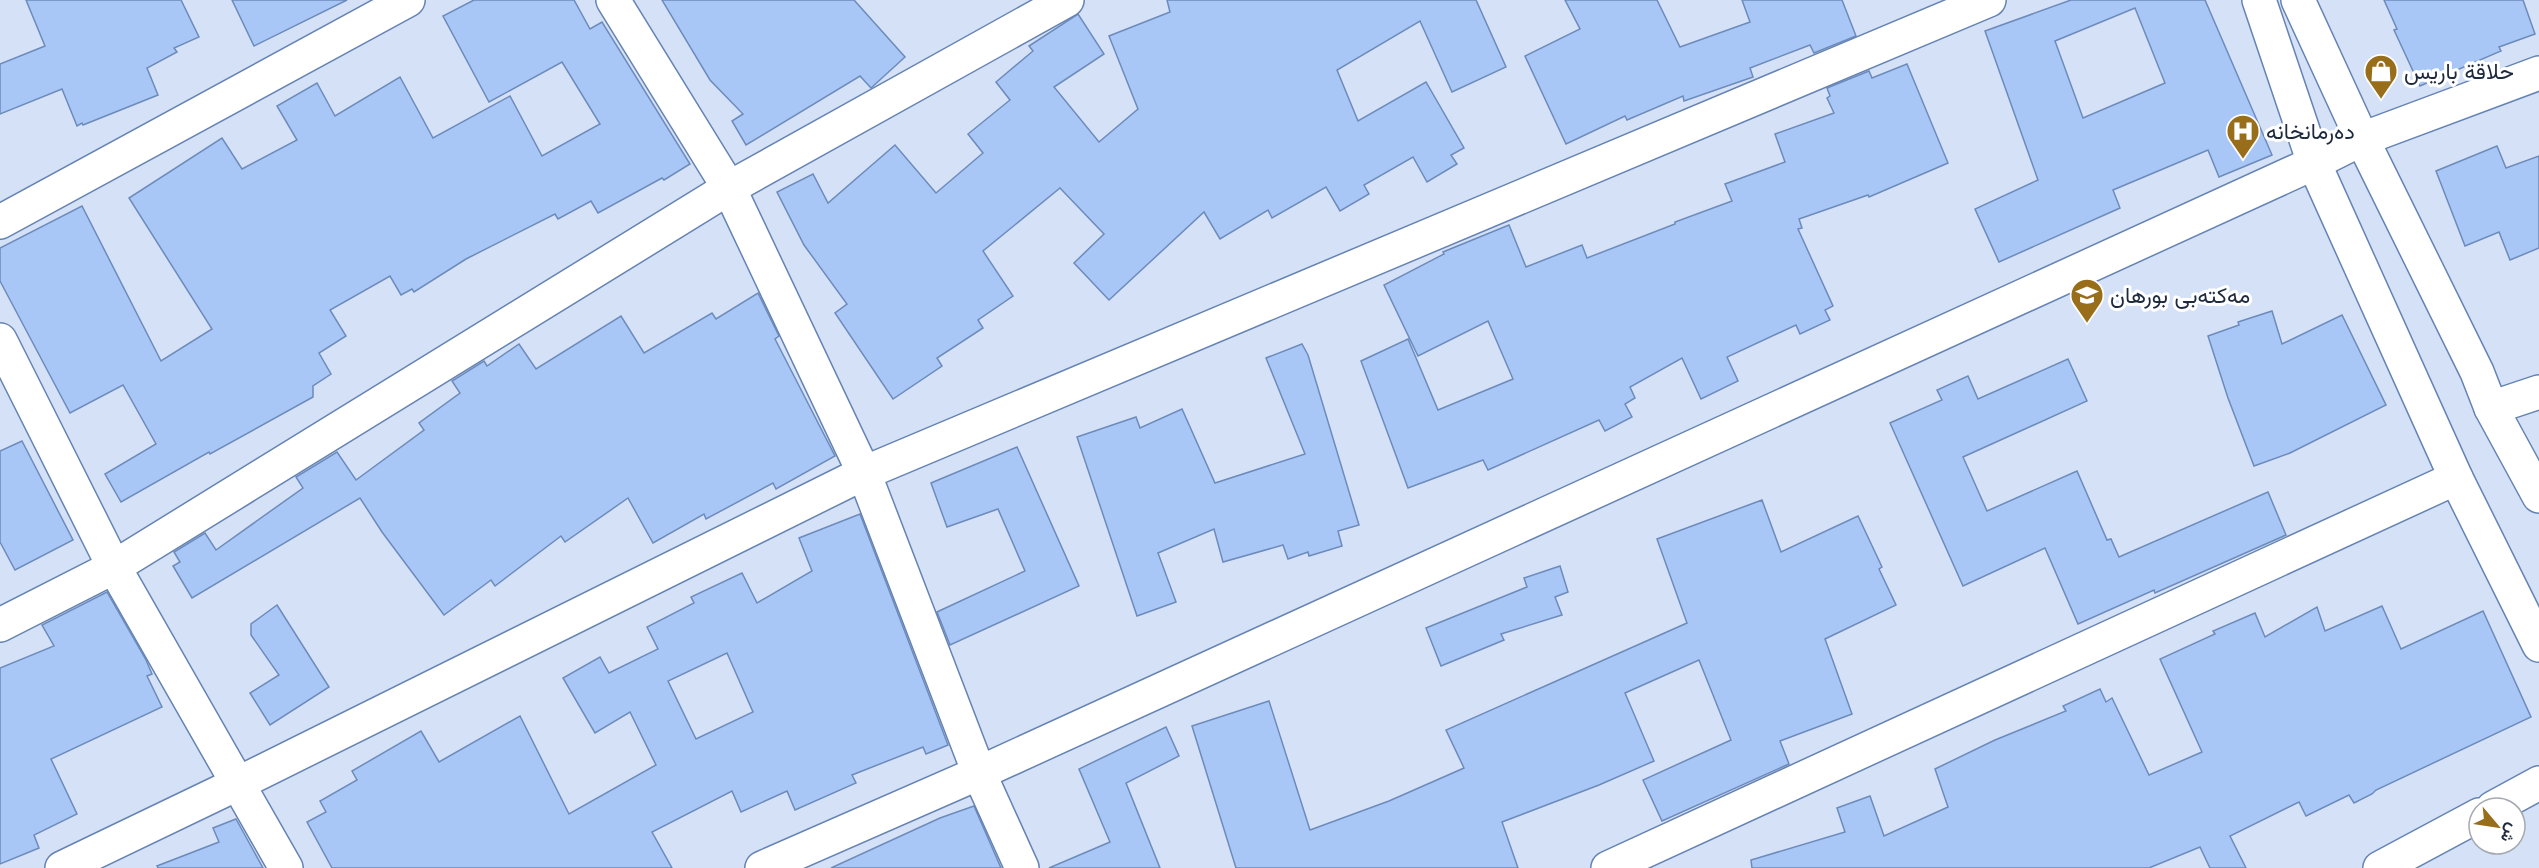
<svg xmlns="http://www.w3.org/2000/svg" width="2539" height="868" font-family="Jost,Vazirmatn,sans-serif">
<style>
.building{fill:#a9c7f6;stroke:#6c8bbb;stroke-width:1.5;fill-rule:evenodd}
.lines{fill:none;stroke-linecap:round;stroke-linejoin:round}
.minor-casing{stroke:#6583b3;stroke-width:36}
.major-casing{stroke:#6583b3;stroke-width:36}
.minor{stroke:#fff;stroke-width:33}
.major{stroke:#fff;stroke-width:33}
.labels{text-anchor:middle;stroke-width:6;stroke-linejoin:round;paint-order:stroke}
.poi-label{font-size:22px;fill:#1d293d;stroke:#fff;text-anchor:start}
</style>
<rect width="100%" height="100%" fill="#d4e1f6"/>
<g class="building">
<path d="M26,0H181L199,37L174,48L177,52L147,68L158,95L83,125L82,123L77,126L62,89L0,114V64L45,46Z"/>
<path d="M232,0H347L254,46Z"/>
<path d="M474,0H574L590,29L602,22L690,164L664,180L662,178L598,213L591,201L558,219L555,214L466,259L414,292L412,289L401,295L390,276L330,310L346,336L319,353L331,374L313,386V397L210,454L209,452L121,502L105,474L156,444L123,385L70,413L0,281V248L82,206L161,361L212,329L129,198L222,138L242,169L297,140L277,106L317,83L335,116L400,77L433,138L510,96L542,156L600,124L562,62L489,102L443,16Z"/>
<path d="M662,0H854L905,57L871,88L860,76L746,145L732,121L743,114L710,80Z"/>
<path d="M1167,0H1476L1506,67L1452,92L1420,21L1337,70L1358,121L1426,82L1464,148L1451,155L1457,164L1427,182L1413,157L1364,185L1369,194L1340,211L1326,187L1272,218L1268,210L1220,239L1204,212L1109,300L1074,263L1104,234L1060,188L983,251L1013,296L978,320L983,328L937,358L942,366L893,399L835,313L847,304L804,245L777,192L813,174L828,203L895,145L936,193L983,153L968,134L1010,100L996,82L1033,51L1029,46L1078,14L1104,54L1054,87L1099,142L1138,109L1109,36L1170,12Z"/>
<path d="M1565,0H1657L1680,47L1750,22L1742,0H1842L1856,36L1814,53L1810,45L1750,68L1753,77L1684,101L1683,96L1627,120L1625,116L1566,144L1525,56L1580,29Z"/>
<path d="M2071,0H2205L2272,155L2219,177L2208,150L2113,190L2120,208L1999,262L1975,209L2038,180L1985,31ZM2135,8L2165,83L2083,118L2055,41Z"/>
<path d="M2384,0H2523L2535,34L2499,47L2501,51L2420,86L2394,30L2397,29Z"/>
<path d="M1907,64L1948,163L1869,197L1868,195L1799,219L1802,228L1798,229L1833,306L1825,310L1830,320L1800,334L1796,325L1727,357L1738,381L1701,399L1682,358L1630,387L1635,398L1625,404L1632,417L1605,431L1599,420L1488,470L1483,460L1408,488L1361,361L1408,339L1438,410L1513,379L1488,321L1418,356L1384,285L1444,254L1443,252L1509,225L1526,267L1582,245L1587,258L1675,224V222L1732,201L1725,184L1785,162L1775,134L1834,113L1827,98L1830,96L1827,88L1869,71L1872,78Z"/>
<path d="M2497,146L2506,168L2539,156V248L2510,260L2499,232L2465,246L2436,171Z"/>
<path d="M758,293L779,336L775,339L835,456L776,489L773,483L706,519L704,514L653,543L628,498L565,542L561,536L495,586L491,580L444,615L382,532L360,498L192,598L173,566L180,562L174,552L205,533L216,550L303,488L296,477L337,452L356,480L424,430L419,423L460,393L452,381L484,361L487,366L519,344L536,369L621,316L644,353L712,313L716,319Z"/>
<path d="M2272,311L2282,344L2342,315L2386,405L2290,453L2254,466L2228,398L2208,336L2239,325L2238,322Z"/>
<path d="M1302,344L1308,355L1359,525L1338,531L1342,546L1309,556L1308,552L1288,559L1283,545L1223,562L1214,529L1158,553L1176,602L1137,616L1077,437L1136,417L1140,428L1182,409L1215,483L1305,454L1266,358Z"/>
<path d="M2068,359L2087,401L1963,457L1987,511L2077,471L2107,540L2111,539L2119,557L2268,492L2286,535L2155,593L2154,590L2078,624L2045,548L1963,586L1890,423L1942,400L1937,390L1968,376L1978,399Z"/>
<path d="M22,441L73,540L15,570L0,542V451Z"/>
<path d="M1017,447L1079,586L950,645L937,612L1025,571L998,509L947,527L931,483Z"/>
<path d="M1762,500L1781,552L1858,516L1882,567L1879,569L1896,605L1825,639L1852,714L1780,741L1789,764L1662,821L1643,780L1731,740L1699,660L1625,693L1654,761L1599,785L1502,822L1518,868H1236L1192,726L1269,701L1310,830L1389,801L1464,768L1446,730L1687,623L1657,539Z"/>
<path d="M860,514L948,745L926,754L923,747L852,775L856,783L795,810L787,791L741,812L732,791L652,832L672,868H332L307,822L326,812L320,801L357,780L352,771L421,731L439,762L520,716L569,814L656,765L630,712L595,733L563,678L600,657L609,673L658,649L647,627L694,603L691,597L742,573L757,603L812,571L799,538ZM727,653L753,712L696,739L668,681Z"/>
<path d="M1560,566L1568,592L1555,597L1562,615L1501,634L1504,640L1441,666L1426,628L1527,587L1524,578Z"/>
<path d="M107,592L146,660L152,674L147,676L162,707L51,759L77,814L34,835L39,848L0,864V668L54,646L42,625Z"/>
<path d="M277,605L329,687L270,725L250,693L279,675L251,635V624Z"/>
<path d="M2382,606L2401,649L2483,611L2531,717L2376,790L2372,794L2354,803L2349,795L2306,816L2299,802L2230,836L2246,868H2210L2200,847L2149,868H1752L1751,860L1845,832L1837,808L1870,796L1884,836L1948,807L1935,769L1995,740L2066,711L2063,706L2100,689L2106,702L2112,698L2149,775L2202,752L2160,659L2215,634L2213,631L2255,613L2265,637L2317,607L2325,631Z"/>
<path d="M1166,727L1179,756L1126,783L1160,868H1049L1110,842L1079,769Z"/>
<path d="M974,806L1001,868H831L940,818Z"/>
<path d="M236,819L263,868H158L157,866L219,842L213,828Z"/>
</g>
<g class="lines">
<g class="minor-casing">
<g id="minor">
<path d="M613,0L729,188L864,473L979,773L1022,868"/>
<path d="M0,222L408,0"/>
<path d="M0,340L114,567L286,868"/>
<path d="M2491,408L2539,392"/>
<path d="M0,625L114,567L729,188L1067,0"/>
<path d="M2493,808L2539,783"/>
<path d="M62,868L239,783L864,473L1989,0"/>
<path d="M762,868L979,773L2314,163L2362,139L2539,73"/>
<path d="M1608,868L2456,478"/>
<path d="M2380,868L2479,815"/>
</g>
</g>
<g class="major-casing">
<g id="major">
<path d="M2259,0L2314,163L2456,478L2539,645"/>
<path d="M2298,0L2362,139L2477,372L2491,408L2539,496"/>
</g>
</g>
<use href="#minor" class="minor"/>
<use href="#major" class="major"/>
</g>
<defs>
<g id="shop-pin" transform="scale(1.725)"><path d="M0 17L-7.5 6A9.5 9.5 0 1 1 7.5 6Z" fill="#986e1b" stroke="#fff"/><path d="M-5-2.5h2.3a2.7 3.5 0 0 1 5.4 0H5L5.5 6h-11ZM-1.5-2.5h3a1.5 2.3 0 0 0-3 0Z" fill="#fff"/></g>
<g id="hospital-pin" transform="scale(1.725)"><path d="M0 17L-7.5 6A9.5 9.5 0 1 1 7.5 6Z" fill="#986e1b" stroke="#fff"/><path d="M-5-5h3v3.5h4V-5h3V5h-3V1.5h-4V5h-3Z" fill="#fff"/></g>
<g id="school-pin" transform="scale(1.725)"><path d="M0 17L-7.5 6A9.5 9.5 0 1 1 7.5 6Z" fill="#986e1b" stroke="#fff"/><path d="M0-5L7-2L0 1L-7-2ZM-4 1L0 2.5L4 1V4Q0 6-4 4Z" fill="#fff"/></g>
</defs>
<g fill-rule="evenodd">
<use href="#shop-pin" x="2381" y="71"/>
<use href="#hospital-pin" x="2243" y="131"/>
<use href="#school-pin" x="2087" y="295"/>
</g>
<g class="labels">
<g class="poi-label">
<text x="2404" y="79">حلاقة باریس</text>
<text x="2266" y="139">دەرمانخانە</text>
<text x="2110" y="303">مەکتەبی بورهان</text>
</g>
</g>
<g transform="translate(2497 826) rotate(119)"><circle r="28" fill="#ffffff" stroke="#a5a9b1" stroke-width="1.5"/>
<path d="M0-4.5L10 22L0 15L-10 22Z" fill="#986e1b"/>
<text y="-9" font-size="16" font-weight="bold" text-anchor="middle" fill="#1d293d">ش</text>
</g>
</svg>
